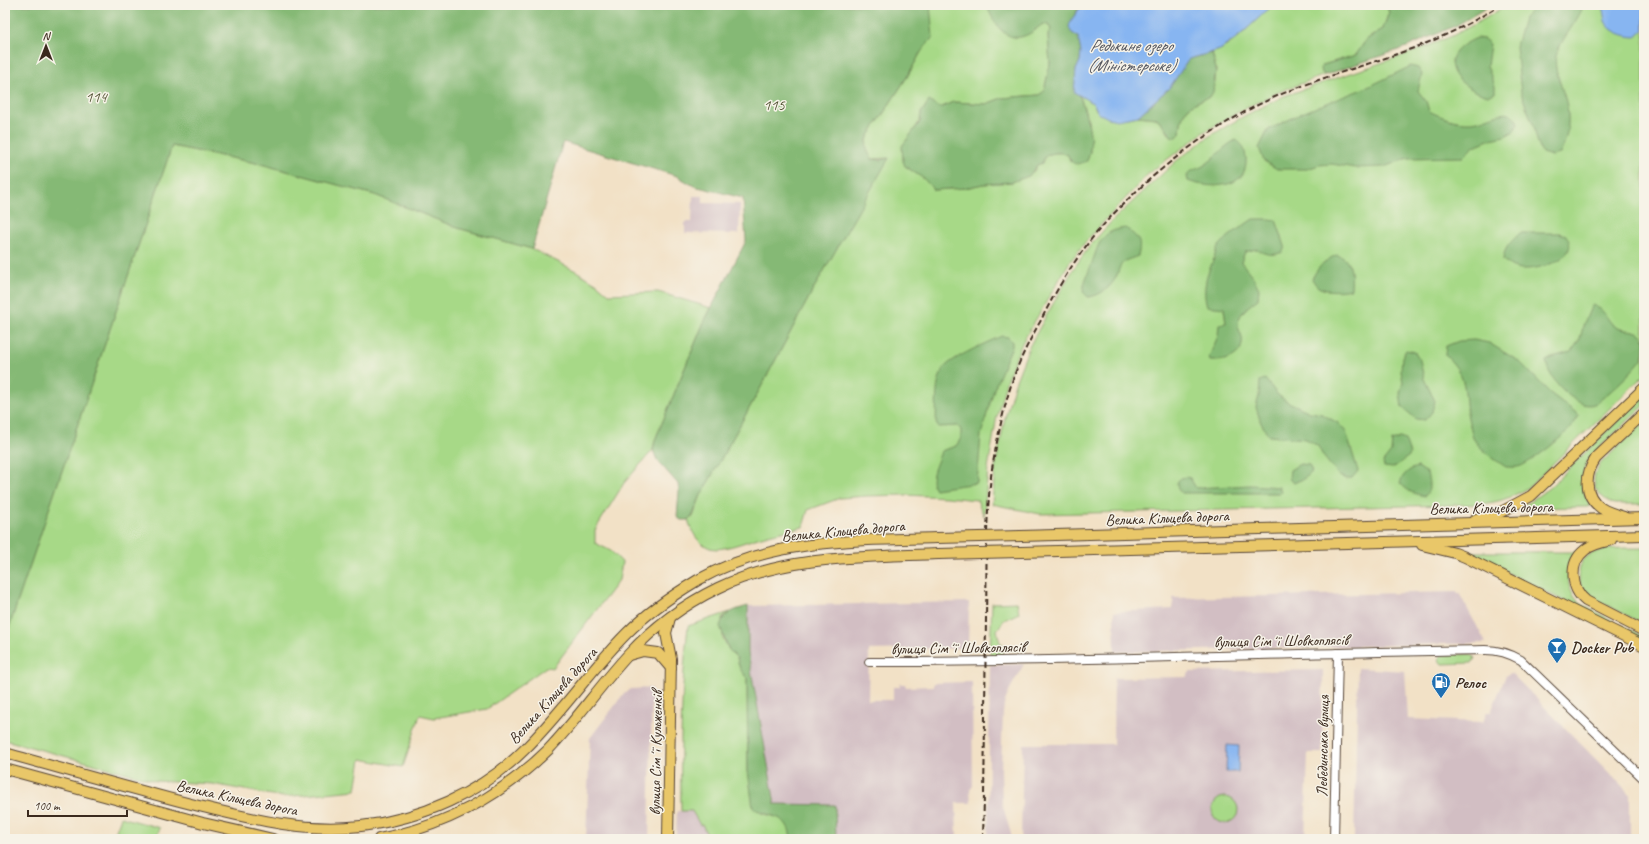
<svg xmlns="http://www.w3.org/2000/svg" width="1649" height="844" font-family="Caveat,sans-serif">
<style>
.industrial{fill:#d2bec3}
.green{fill:#a7d987;stroke:#718252}
.forest{fill:#85b974;stroke:#607249}
.water{fill:#87b5f1;stroke:#617088}
.lines{fill:none;stroke-linecap:round;stroke-linejoin:round}
.minor-casing{stroke:#564537;stroke-width:10}
.major-casing{stroke:#564537;stroke-width:12}
.minor{stroke:#fff;stroke-width:8}
.major{stroke:#e9c769;stroke-width:10}
.rail{stroke:#3b2a1e;stroke-width:2;stroke-dasharray:6 3;stroke-linecap:butt}
.major-bridge-casing{stroke:#564537;stroke-width:12;stroke-linecap:butt}
.major-bridge{stroke:#e9c769;stroke-width:10}
.labels{text-anchor:middle;stroke-width:3;stroke-linejoin:round;paint-order:stroke}
.park-label{font-size:16px;fill:#565638;stroke:#f7f3e8}
.street-label{font-size:16px;fill:#3b2a1e;stroke:#f7f3e8}
.poi-label{font-size:16px;font-weight:bold;fill:#3b2a1e;stroke:#f7f3e8;text-anchor:start}
.water-label{font-size:17px;font-style:italic;fill:#52545d;stroke:#f7f3e8}
</style>
<rect width="100%" height="100%" fill="#f7f3e8"/>
<filter id="ink" filterUnits="userSpaceOnUse"><feTurbulence type="fractalNoise" baseFrequency=".025" numOctaves="2"/><feDisplacementMap in="SourceGraphic" scale="8" xChannelSelector="R" yChannelSelector="G"/><feConvolveMatrix kernelMatrix="1 2 1 2 8 2 1 2 1" color-interpolation-filters="sRGB"/></filter>
<filter id="wash" filterUnits="userSpaceOnUse"><feTurbulence type="fractalNoise" baseFrequency=".012" numOctaves="4" result="noise"/><feDisplacementMap in="SourceGraphic" scale="16" xChannelSelector="R" yChannelSelector="G"/><feGaussianBlur stdDeviation="0.9" result="paint"/><feColorMatrix in="noise" values="0 0 0 0 0 0 0 0 0 0 0 0 0 0 0 0 0 1.4 0 .05"/><feComposite in="paint" operator="in"/></filter>
<g filter="url(#wash)">
<rect width="100%" height="100%" fill="#f2e1c6"/>
<g class="industrial">
<path d="M693,196H703V203L740,204L739,234L685,233V222H692Z"/>
<path d="M1456,592L1459,593L1486,643L1115,652L1114,612L1173,609V598Z"/>
<path d="M969,602L968,648L869,650L868,700H893V687H900V684H905L906,687L933,686L934,683L972,682L973,786L970,790L971,803H956L957,839H836L835,805L775,804L748,653V606Z"/>
<path d="M1024,664L1010,689L1004,704L1003,713L1001,771L1002,803L1011,834V839H988L990,665Z"/>
<path d="M1358,668L1405,671L1408,719L1483,722L1487,712H1491L1506,675L1511,673L1630,794V839H1354Z"/>
<path d="M1323,670L1322,753H1308L1305,839H1021L1023,744H1113L1114,678L1186,677L1190,672Z"/>
<path d="M652,688L649,839H586L590,738L623,695L630,689Z"/>
<path d="M677,811H692L700,825L702,824L709,839H676Z"/>
</g>
<g class="green">
<path d="M930,5H987L988,9L1048,25L1051,29L1048,35L1050,64L1044,91L1039,95L1002,98L986,104L953,102L940,108L929,102L921,113L920,121L903,146L905,166L925,179L934,190L965,188L983,184L1012,182L1034,171L1037,165L1042,163L1046,155C1054,153 1060,151 1068,155L1070,161L1090,153L1088,119L1079,94L1094,104L1096,110L1128,118L1138,116L1156,118L1162,123L1169,134H1180C1181,110 1188,104 1210,97L1215,83L1216,69L1212,53C1237,45 1253,20 1273,5H1386L1389,12L1383,29L1366,40L1356,55L1323,65L1322,73L1325,75L1281,91L1240,111L1204,132L1149,173L1087,240L1069,263L1022,343L1007,379L997,416L988,468L984,516L977,500L947,497L905,495L867,496L840,498L808,510L803,527C788,531 773,533 758,538C747,541 721,552 710,548C697,543 692,532 688,520L693,517L701,495L761,387L814,288L888,158L872,159L867,152L866,145L868,137L907,77L921,52Z"/>
<path d="M1506,5H1644V375L1530,486C1503,504 1487,504 1455,505L1040,514L992,504L995,468L1005,418L1015,383L1029,347L1046,316L1074,268L1092,243L1111,222L1175,162L1208,137L1244,116L1284,96L1413,52L1452,36L1486,18Z"/>
<path d="M172,146L261,164L375,195L458,228L532,249L576,271L596,283L609,294L658,292L711,308L704,322L655,440L653,450L624,483L595,530V543L611,551L622,562L619,580L553,668L546,667L487,709L434,718L420,715L403,767L361,759L356,790L283,797L212,784L156,781L5,740V639Z"/>
<path d="M1644,395V406L1591,455C1580,472 1580,487 1590,505L1589,507L1521,508L1549,488Z"/>
<path d="M1644,422V504H1615L1610,503L1599,494L1595,488L1594,480L1595,473L1600,464Z"/>
<path d="M1644,548V624L1590,597C1583,591 1579,584 1579,575C1578,543 1624,549 1644,548Z"/>
<path d="M1470,552H1576C1565,567 1565,590 1580,603C1586,608 1595,611 1602,615C1616,622 1630,630 1644,637V641L1470,554Z"/>
<path d="M1017,602L1019,613L1004,620L997,630L1000,643L1003,644V657H992L990,654L992,603Z"/>
<path d="M730,612L722,618L723,638L729,650L737,658L740,669L747,678L748,771L761,813L780,818L790,828L791,839H709L702,824L700,825L692,811H681C680,749 681,688 688,626Z"/>
<path d="M1471,654L1475,658L1472,663L1442,664L1438,659L1442,655Z"/>
<circle cx="1225" cy="810" r="13"/>
<path d="M121,817L160,828L156,839H113Z"/>
</g>
<g class="forest">
<path d="M5,5H930L933,37L921,52L907,77L868,137C865,146 867,151 872,159L881,160L889,158L814,288L761,387L701,495L692,517L688,520H681L677,517L679,492L678,484L657,460L653,450L655,440L704,322L746,241L743,198L694,186L677,176L563,142L532,249L458,228L375,195L261,164L172,146L5,639Z"/>
<path d="M987,5H1091L1089,7L1079,8C1073,16 1072,22 1071,32L1078,37L1081,52L1080,61L1076,70V93L1079,94C1086,115 1096,140 1087,161C1077,165 1072,166 1068,155C1060,151 1054,153 1046,155L1042,163L1037,165L1029,176L1012,182L983,184L965,188L934,190L924,179L905,166L903,161L902,146L920,122L921,113L929,101L940,108L953,102L986,104L1002,98L1039,95L1044,91L1050,64L1048,35L1051,29L1048,25L1043,24C1037,28 1031,34 1024,36C1005,43 992,21 987,5Z"/>
<path d="M1386,5H1491L1457,25L1407,47L1325,75L1322,73L1321,68L1323,65L1356,55L1366,40L1383,29L1389,12Z"/>
<path d="M1537,5H1584C1577,23 1561,38 1556,56C1553,67 1561,84 1564,95C1571,115 1569,135 1560,154L1552,156L1542,153L1538,144L1534,127L1521,93L1516,46L1524,18Z"/>
<path d="M1477,38L1484,39L1490,44L1487,66L1495,86V93L1488,96C1452,85 1433,56 1477,38Z"/>
<path d="M1212,53L1216,69L1213,92L1210,97C1188,104 1181,110 1180,134L1177,137H1172L1162,123L1157,118L1138,116L1170,87L1189,59Z"/>
<path d="M1411,66L1418,68L1422,74L1418,91L1426,101L1429,111C1441,117 1457,123 1471,122C1486,122 1510,102 1518,123L1514,131L1505,136L1491,139L1474,146L1463,157L1408,158L1384,167L1355,168L1332,164L1319,165L1307,169H1277L1264,161L1259,148L1268,130L1302,113L1370,86Z"/>
<path d="M1236,140C1243,144 1245,150 1246,158C1249,190 1209,189 1188,181L1187,176C1191,169 1197,170 1203,166C1215,159 1223,146 1236,140Z"/>
<path d="M1253,219H1269L1276,220L1285,246L1283,252C1272,256 1266,255 1256,249L1245,252L1241,262L1253,277L1259,289L1258,299C1250,305 1238,313 1238,325C1238,329 1241,333 1242,337C1245,356 1226,362 1210,361L1209,357L1218,336L1219,324L1226,323L1224,308L1207,306C1202,290 1206,276 1213,261C1215,257 1215,253 1217,249C1224,238 1243,226 1253,219Z"/>
<path d="M1126,228C1138,238 1142,240 1138,256C1134,258 1127,259 1124,262C1119,266 1119,270 1117,275C1112,287 1100,296 1088,297L1083,292C1084,282 1087,276 1090,268C1099,246 1098,231 1126,228Z"/>
<path d="M1520,233H1559L1566,235C1568,239 1571,244 1569,249C1564,264 1529,272 1516,268C1511,267 1507,263 1503,260C1504,247 1512,241 1520,233Z"/>
<path d="M1337,255C1353,260 1352,274 1351,289C1342,291 1327,292 1318,287C1316,285 1314,282 1312,279C1317,268 1326,259 1337,255Z"/>
<path d="M1592,305C1606,310 1604,316 1613,325C1622,333 1637,327 1643,337C1645,341 1645,351 1644,355C1642,363 1602,401 1594,404C1579,410 1558,386 1551,375C1548,371 1547,365 1546,361L1556,356L1571,352L1580,339L1584,323Z"/>
<path d="M1002,336L1008,337L1012,342V346L994,389L981,435L977,483L935,489C927,479 938,462 941,451L956,446L961,438V430L958,426L938,427L936,423C937,406 934,383 944,368C951,358 990,341 1002,336Z"/>
<path d="M1474,340L1489,343L1520,362L1550,393L1579,415C1574,430 1536,459 1521,466C1517,468 1510,467 1506,467C1495,460 1480,450 1473,438C1472,435 1471,430 1470,426C1461,396 1473,381 1445,355L1446,346L1459,341Z"/>
<path d="M1406,350L1415,352L1420,360L1424,379L1435,401L1432,412L1425,420L1416,419L1402,407L1400,393L1403,382L1401,371L1402,357Z"/>
<path d="M1265,379L1278,395L1286,401L1310,412L1322,414L1338,423L1346,432L1358,471L1352,478L1346,479L1339,476L1323,456L1318,446L1306,439L1269,436L1261,423L1256,407L1259,396L1260,381Z"/>
<path d="M1400,438L1405,440L1410,454L1409,456L1393,468L1384,467L1383,462L1391,452L1392,441Z"/>
<path d="M1300,464L1309,465L1312,472L1305,478L1294,483L1289,479L1290,470Z"/>
<path d="M1418,467L1427,473C1429,482 1431,489 1425,496C1414,494 1408,492 1400,483C1403,474 1409,469 1418,467Z"/>
<path d="M1186,477L1190,478L1196,488L1251,485L1279,487L1281,491L1279,493H1181L1178,489L1177,483L1180,478Z"/>
<path d="M748,606V653L775,804L835,805L836,839H791C789,814 771,818 753,808L748,771L747,678L740,669L737,658L729,650L720,626C724,612 735,610 748,606Z"/>
</g>
<g class="water">
<path d="M1091,5H1273L1239,36L1220,50L1189,59L1170,87L1138,116L1117,120L1108,118L1098,113L1094,104L1074,92L1076,70L1080,61L1081,52L1078,37L1071,32L1069,26L1072,19L1080,8L1089,7Z"/>
<path d="M1602,5H1644V30L1636,37C1626,37 1609,32 1605,21C1604,16 1603,10 1602,5Z"/>
<path d="M1227,745L1239,746L1238,772H1226Z"/>
</g>
</g>
<g filter="url(#ink)">
<g class="lines">
<g class="minor-casing">
<g id="minor">
<path d="M869,662C1074,662 1280,653 1485,650C1499,650 1509,653 1521,660L1644,779"/>
<path d="M1334,839L1338,653"/>
</g>
</g>
<g class="major-casing">
<g id="major">
<path d="M1624,517C1617,515 1607,512 1601,508C1583,495 1585,474 1596,458L1644,413"/>
<path d="M1476,519L1501,512L1531,496L1644,388"/>
<path d="M1021,536L1644,518"/>
<path d="M1611,540C1602,542 1592,544 1585,550C1568,563 1571,589 1586,601L1644,631"/>
<path d="M1422,545L1455,553L1465,557L1644,646"/>
<path d="M1021,552L1644,535"/>
<path d="M629,655L643,651L658,653L671,668"/>
<path d="M5,753C67,770 129,788 191,804C248,818 302,833 361,826C421,819 481,793 524,750C561,714 590,670 627,633C648,612 673,595 698,580C770,539 857,540 937,538"/>
<path d="M5,769L203,823L273,839"/>
<path d="M379,839C443,827 501,796 548,750C577,720 600,685 629,654C654,627 685,604 718,588C786,555 864,557 938,554"/>
<path d="M668,839L671,659L666,633L670,618"/>
</g>
</g>
<use href="#minor" class="minor"/>
<use href="#major" class="major"/>
<path class="rail" d="M983,839C985,765 985,691 986,618C987,568 985,518 992,469C997,440 1003,410 1012,382C1019,361 1029,341 1040,322C1054,294 1070,267 1089,242C1129,192 1185,146 1241,114C1293,84 1354,70 1411,49C1442,38 1472,23 1500,5"/>
<g class="major-bridge-casing">
<g id="major-bridge">
<path d="M937,538L1021,536"/>
<path d="M938,554L1021,552"/>
</g>
</g>
<use href="#major-bridge" class="major-bridge"/>
</g>
</g>
<defs>
<g id="bar-pin" transform="scale(1)"><path d="M0 17L-7.5 6A9.5 9.5 0 1 1 7.5 6Z" fill="#1f6fb2" stroke="#f7f3e8"/><path d="M-6-5H6L.8 .8V4.5H3.5V6h-7V4.5H-.8V.8Z" fill="#fff"/></g>
<g id="fuel-pin" transform="scale(1)"><path d="M0 17L-7.5 6A9.5 9.5 0 1 1 7.5 6Z" fill="#1f6fb2" stroke="#f7f3e8"/><path d="M-5.5-6h7V0h2V4h1.3V-2.5L3-4.5l.8-.8L6-3V5H2.5V1h-1V6h-7ZM-4.2-4.7v3.2H.2V-4.7Z" fill="#fff"/></g>
</defs>
<g fill-rule="evenodd">
<use href="#bar-pin" x="1557" y="647"/>
<use href="#fuel-pin" x="1441" y="682"/>
</g>
<g class="labels">
<g class="park-label">
<text x="96" y="102">114</text>
<text x="774" y="110">115</text>
</g>
<g class="street-label">
<text transform="translate(1491 507) rotate(-1)" y="6">Велика Кільцева дорога</text>
<text transform="translate(1167 517) rotate(-2)" y="6">Велика Кільцева дорога</text>
<text transform="translate(843 530) rotate(-5)" y="6">Велика Кільцева дорога</text>
<text transform="translate(1281 640) rotate(-1)" y="6">вулиця Сімʼї Шовкоплясів</text>
<text transform="translate(958 647) rotate(-1)" y="6">вулиця Сімʼї Шовкоплясів</text>
<text transform="translate(552 695) rotate(-48)" y="6">Велика Кільцева дорога</text>
<text transform="translate(1322 746) rotate(-89)" y="6">Лебединська вулиця</text>
<text transform="translate(655 753) rotate(-89)" y="6">вулиця Сімʼї Кульженків</text>
<text transform="translate(237 797) rotate(12)" y="6">Велика Кільцева дорога</text>
</g>
<g class="poi-label">
<text x="1571" y="653">Docker Pub</text>
<text x="1455" y="688">Релос</text>
</g>
<g class="water-label">
<text x="1131" y="51">Редькине озеро<tspan x="1131" dy="20">(Міністерське)</tspan></text>
</g>
</g>
<rect width="1649" height="844" fill="none" stroke="#f7f3e8" stroke-width="20"/>
<g transform="translate(46 46)" stroke="#f7f3e8" stroke-width="3" paint-order="stroke">
<path d="M0-3L7 15L0 10L-7 15Z" fill="#3b2a1e"/>
<text y="-6" font-size="11" font-weight="bold" text-anchor="middle" fill="#3b2a1e">N</text>
</g>
<path d="M28 810v6h99v-6" fill="none" stroke="#3b2a1e" stroke-width="2"/>
<text x="34" y="810" font-size="12" fill="#3b2a1e" stroke="#f7f3e8" stroke-width="3" paint-order="stroke">100 m</text>
</svg>
